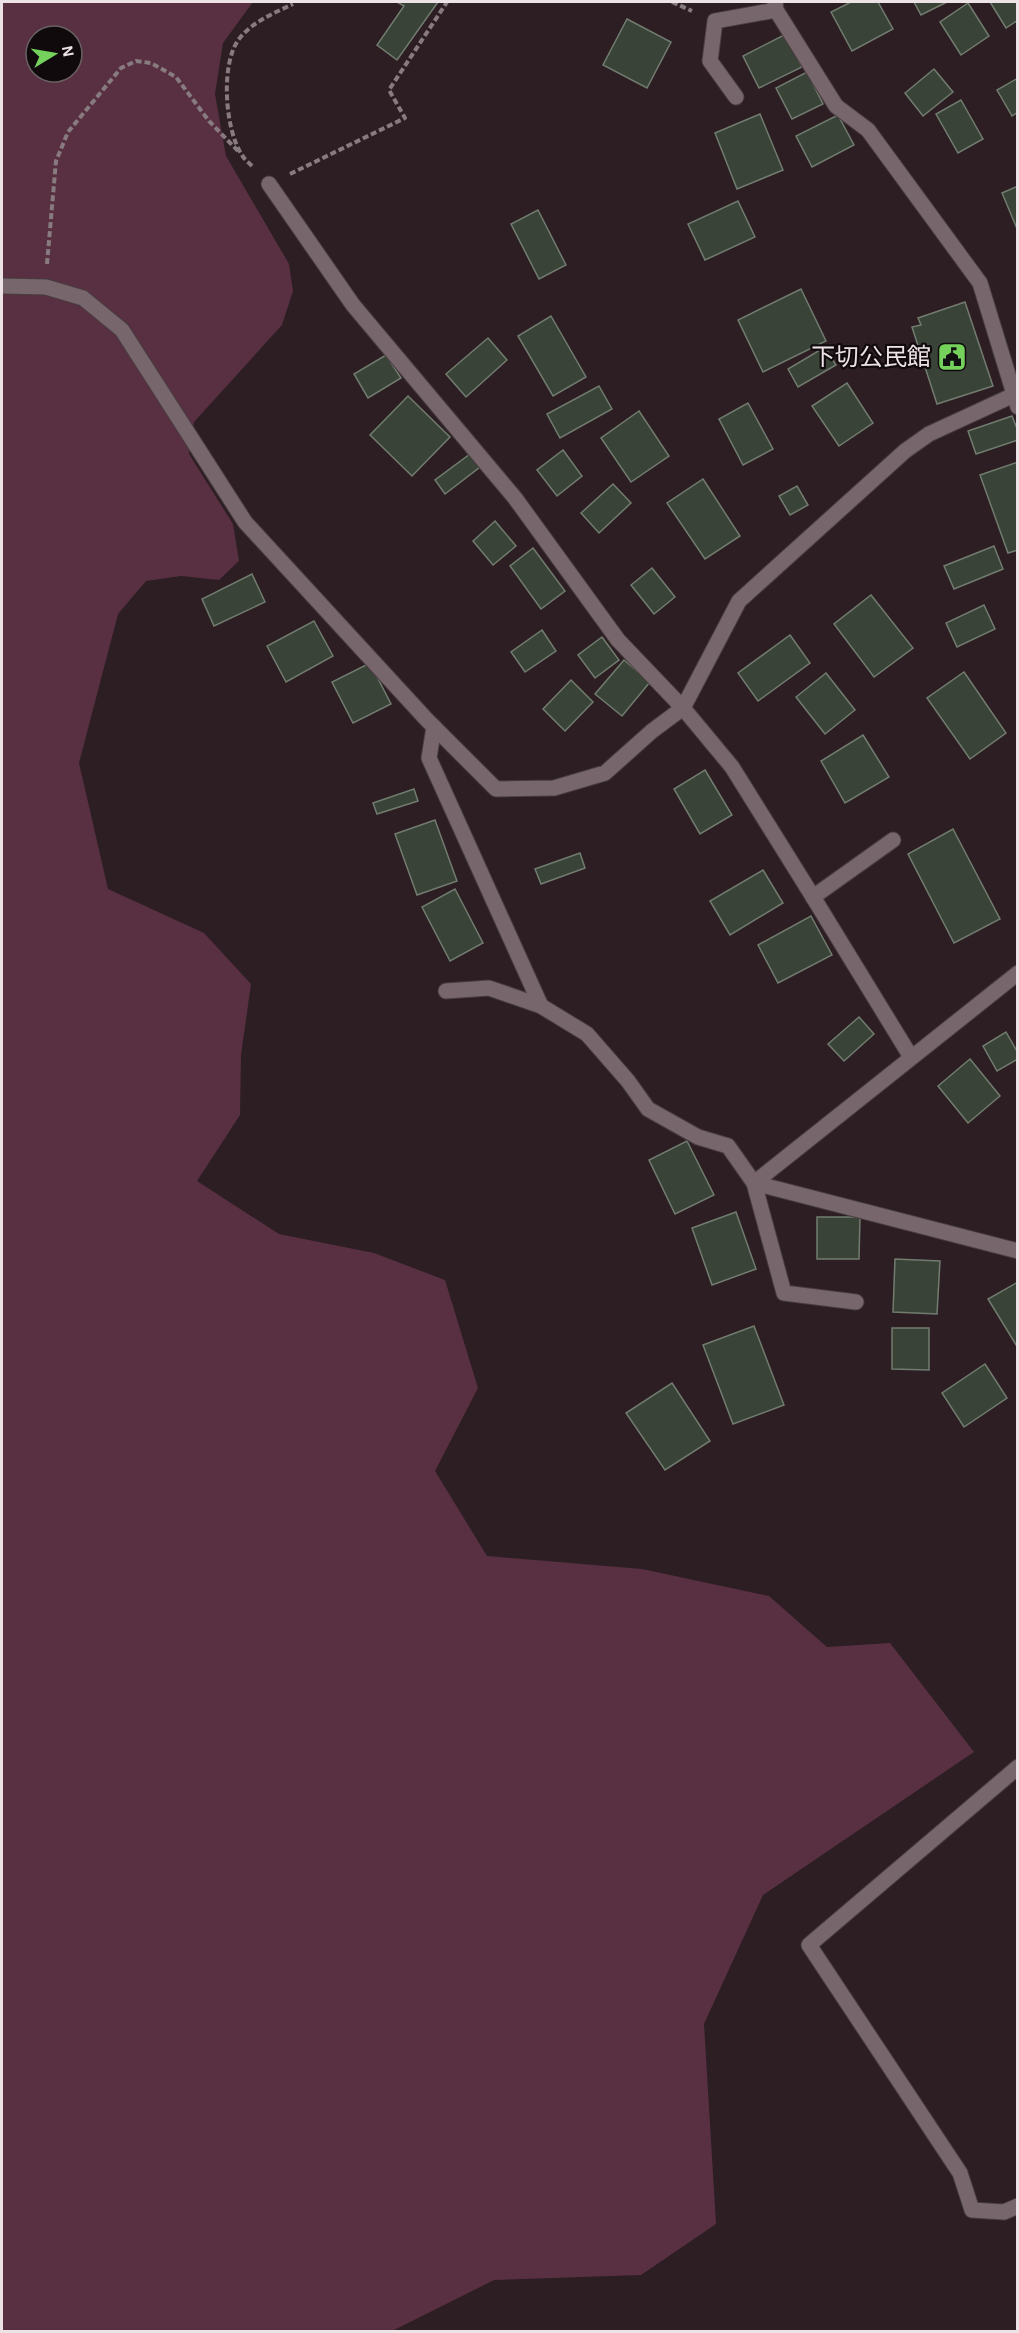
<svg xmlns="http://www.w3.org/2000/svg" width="1019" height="2333" font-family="'Alegreya Sans','Noto Sans JP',sans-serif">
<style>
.green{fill:#583041;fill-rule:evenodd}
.building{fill:#3a4338;stroke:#717c6f;stroke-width:1.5}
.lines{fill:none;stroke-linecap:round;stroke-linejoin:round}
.street-casing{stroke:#483d40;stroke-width:17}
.path{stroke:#877b7f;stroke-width:4;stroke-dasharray:6 3;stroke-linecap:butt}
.street{stroke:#77666c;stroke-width:15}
.labels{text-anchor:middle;stroke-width:4.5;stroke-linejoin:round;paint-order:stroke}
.poi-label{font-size:24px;fill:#ede3e6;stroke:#100a0c;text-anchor:end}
</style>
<rect width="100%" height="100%" fill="#2c1e23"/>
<path class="green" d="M2,2H253L223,43L215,94L226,156L289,264L293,291L282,325L194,422L189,454L233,524L239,561L219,580L181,576L146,581L118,614L79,763L108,889L204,933L251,984L241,1055L240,1115L197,1181L279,1234L374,1253L445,1280L478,1388L435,1471L487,1556L642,1569L769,1596L827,1647L890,1643L974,1752L763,1895L704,2024L716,2224L641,2275L494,2280L392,2331L2,2332ZM36,36H72V72H36Z"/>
<g class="building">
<path d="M397,2H438L397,60L377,45L404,6Z"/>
<path d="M851,2H878L893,29L852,51L831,12Z"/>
<path d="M914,2H947L921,15Z"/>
<path d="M990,2H1018V20L1006,28Z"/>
<path d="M968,3L989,36L961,55L940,22Z"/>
<path d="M627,19L671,42L647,88L603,65Z"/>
<path d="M786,34L802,67L759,88L743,56Z"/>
<path d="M934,69L953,92L923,116L905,93Z"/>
<path d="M807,72L823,104L792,119L776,88Z"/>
<path d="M1018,78V112L1012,116L997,90Z"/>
<path d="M961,100L983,139L958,153L936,114Z"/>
<path d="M760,114L783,170L737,189L715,133Z"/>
<path d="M838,115L854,145L812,167L796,136Z"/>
<path d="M1018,186V231L1002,193Z"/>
<path d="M738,201L755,237L705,260L688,224Z"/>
<path d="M538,210L566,265L539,279L511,224Z"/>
<path d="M801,289L826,341L763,372L738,320Z"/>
<path d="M965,302L993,386L937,404L912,327L921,325L918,318Z"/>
<path d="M551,316L586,377L553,396L518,336Z"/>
<path d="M488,338L507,360L466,397L446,374Z"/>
<path d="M825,347L836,365L798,387L788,369Z"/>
<path d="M386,355L401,378L368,398L354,374Z"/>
<path d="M847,383L873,423L839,446L812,406Z"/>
<path d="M599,386L612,409L560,438L547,414Z"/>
<path d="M408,396L450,437L412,476L370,435Z"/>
<path d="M748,403L773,449L743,465L719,419Z"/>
<path d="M639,411L669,456L631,482L601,438Z"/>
<path d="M1012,416L1018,431V440L976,454L968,431Z"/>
<path d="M563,450L582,476L557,496L537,470Z"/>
<path d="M470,454L480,467L445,494L435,480Z"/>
<path d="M1018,462V550L1008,553L980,475Z"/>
<path d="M703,479L740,536L705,559L667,503Z"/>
<path d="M613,484L631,503L599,533L581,513Z"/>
<path d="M797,486L808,505L790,515L779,496Z"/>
<path d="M495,521L516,546L493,565L473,541Z"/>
<path d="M994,546L1003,569L954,589L944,566Z"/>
<path d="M533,548L565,591L541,609L510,566Z"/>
<path d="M652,568L675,597L654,614L631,585Z"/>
<path d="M252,574L265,602L214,626L202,599Z"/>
<path d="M871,595L913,648L874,677L834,624Z"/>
<path d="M984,605L995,629L957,647L946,623Z"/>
<path d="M314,621L333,656L286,682L267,646Z"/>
<path d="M542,630L556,651L525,672L511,652Z"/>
<path d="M790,635L810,663L758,701L738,673Z"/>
<path d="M602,637L619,660L595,678L578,655Z"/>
<path d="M624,660L650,682L622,716L595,694Z"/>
<path d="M370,663L391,704L353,723L332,682Z"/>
<path d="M964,672L1006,733L970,759L927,698Z"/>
<path d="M826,673L855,710L825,734L796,697Z"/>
<path d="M571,680L593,702L565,731L543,709Z"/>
<path d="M863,735L889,777L845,803L821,761Z"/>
<path d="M705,770L732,815L700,834L674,789Z"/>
<path d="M414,789L418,801L377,814L373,803Z"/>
<path d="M435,820L457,881L417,895L395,834Z"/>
<path d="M953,829L1000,919L954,943L908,854Z"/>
<path d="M580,853L585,868L541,884L535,869Z"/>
<path d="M763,870L783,903L730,935L710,901Z"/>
<path d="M455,889L483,943L450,961L422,907Z"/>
<path d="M811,916L832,955L778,983L758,945Z"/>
<path d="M859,1017L874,1034L844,1061L828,1044Z"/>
<path d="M1006,1032L1018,1053V1059L997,1071L983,1046Z"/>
<path d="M970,1059L1000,1096L968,1123L938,1086Z"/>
<path d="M687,1141L714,1195L675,1214L649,1160Z"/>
<path d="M736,1212L756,1269L712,1285L692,1228Z"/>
<path d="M817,1217H860L859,1259H817Z"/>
<path d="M895,1259L940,1261L937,1314L893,1312Z"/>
<path d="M1018,1282V1348L988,1299Z"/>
<path d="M754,1326L784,1405L733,1424L703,1345Z"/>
<path d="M892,1328H929V1370L892,1369Z"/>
<path d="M985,1364L1007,1398L964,1427L942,1393Z"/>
<path d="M672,1383L710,1441L665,1470L626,1413Z"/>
</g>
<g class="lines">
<g class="street-casing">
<g id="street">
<path d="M775,2L776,10L836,106L868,130L980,283L1018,407"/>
<path d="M736,97L710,61L715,21L776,10"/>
<path d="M269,184L353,305L515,498L618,640L683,708L732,767L813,897L893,840"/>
<path d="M2,286L46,287L83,298L122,330L245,522L427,720L496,789L554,788L605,773L652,731L683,708L739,601L905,451L929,434L1018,393"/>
<path d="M434,727L429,758L541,1006"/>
<path d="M813,897L911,1057"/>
<path d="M446,991L489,988L541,1006L587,1034L628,1081L648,1109L698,1137L728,1146L754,1183L784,1293L856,1302"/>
<path d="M754,1183L1018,973"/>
<path d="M754,1183L1018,1251"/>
<path d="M1018,1767L809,1945L960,2173L972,2210L1004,2212L1018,2206"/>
</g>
</g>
<g class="path">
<path d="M672,2L692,11"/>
<path d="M252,166C248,162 244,159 242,155C225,130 220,64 239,39C252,22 274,13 293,4"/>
<path d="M290,174L405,118L389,90L447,2"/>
<path d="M47,264L56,161L68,132L121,68L136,61L151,63L176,77L209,121L239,152"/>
</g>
<use href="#street" class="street"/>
</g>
<defs>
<g id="civic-square" transform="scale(1.5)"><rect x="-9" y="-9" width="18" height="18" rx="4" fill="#74d25c" stroke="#100a0c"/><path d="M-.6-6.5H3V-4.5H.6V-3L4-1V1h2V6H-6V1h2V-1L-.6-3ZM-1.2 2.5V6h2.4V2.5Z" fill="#111"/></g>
</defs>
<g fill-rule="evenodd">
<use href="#civic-square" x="952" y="357"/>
</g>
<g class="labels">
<g class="poi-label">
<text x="931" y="365">下切公民館</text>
</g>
</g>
<rect width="1019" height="2333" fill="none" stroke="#ede3e6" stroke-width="6"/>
<g transform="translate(54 54) rotate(79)"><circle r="28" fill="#100a0c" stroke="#686163" stroke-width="1.5"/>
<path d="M0-4.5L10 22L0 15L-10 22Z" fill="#74d25c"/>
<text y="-9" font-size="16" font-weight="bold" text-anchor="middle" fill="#ede3e6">N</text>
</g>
</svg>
